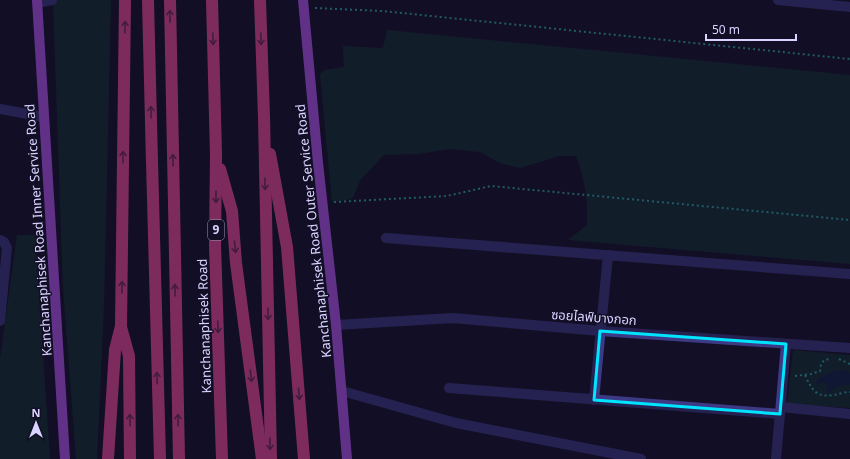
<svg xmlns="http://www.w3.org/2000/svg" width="850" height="459" font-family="'Noto Sans','Noto Sans Thai',sans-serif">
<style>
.green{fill:#12302f}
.water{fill:#0c2248}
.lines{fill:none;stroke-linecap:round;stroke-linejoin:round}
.path{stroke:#2fb8b0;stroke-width:2;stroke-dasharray:2 3;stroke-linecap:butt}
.minor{stroke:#3d3a85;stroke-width:10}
.major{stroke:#c25bff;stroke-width:10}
.highway{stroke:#ff4fa3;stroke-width:12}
.oneway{stroke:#7d2c5e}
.marked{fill:none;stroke:#00e5ff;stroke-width:3;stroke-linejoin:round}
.labels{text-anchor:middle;stroke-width:3;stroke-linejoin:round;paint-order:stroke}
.shield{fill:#130f26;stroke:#9e99be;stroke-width:1}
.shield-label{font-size:12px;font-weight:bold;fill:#d9d4ff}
.street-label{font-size:13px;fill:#d9d4ff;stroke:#130f26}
</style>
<rect width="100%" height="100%" fill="#130f26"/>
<g class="green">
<path d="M53,0H111L104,304L97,459H76L63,288Z"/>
<path d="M387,30L850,75V264L568,240L587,225C588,202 585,178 576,156H559L520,168L500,163L480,152L450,149L418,154L384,155L361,179L352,199L332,202L320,74L325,70L344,67L343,46L383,48Z"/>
<path d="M17,235H35L50,459H0V359Z"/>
<path d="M793,350L850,355V408L787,404Z"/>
</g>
<path class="water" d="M835,371H846L850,373V384L838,386L827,393L828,387L825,382L820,383L818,385L816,384L819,378Z"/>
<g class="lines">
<g class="path">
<path d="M315,8L382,11L850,59"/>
<path d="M334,202L447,196L491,186L850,220"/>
<path d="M839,359L850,364"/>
<path d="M805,375C812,390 816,398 834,395C839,394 845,392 850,392"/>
<path d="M795,376L811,374L820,371L821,365L824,360L830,359"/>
</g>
<g class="minor">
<path d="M778,0L850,7"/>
<path d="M37,3L52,0"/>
<path d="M0,109L44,117"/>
<path d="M386,238L850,274"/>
<path d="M0,240L4,242L7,248L0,321"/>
<path d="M336,325L453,318L600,331L850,348"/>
<path d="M449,388L780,414"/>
<path d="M342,391L456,423L641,459"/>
<path d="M594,400L608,255"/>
<path d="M781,407L850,414"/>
<path d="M776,459L786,344"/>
</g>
<g class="major">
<path d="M37,0L65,459"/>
<path d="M303,0L318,163L336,325L347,459"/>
</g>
<g class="highway">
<path d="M148,0C152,153 155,306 160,459"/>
<path d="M170,0L179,459"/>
<path d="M212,0L216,154L215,245L222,459"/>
<path d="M260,0L264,117L271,459"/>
<path d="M270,154L287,247L304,459"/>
<path d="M220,169L232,211L236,263L262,459"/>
<path d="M121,327L129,356L130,459"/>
<path d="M108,459L115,350L121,326L125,0"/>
</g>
</g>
<defs><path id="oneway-shaft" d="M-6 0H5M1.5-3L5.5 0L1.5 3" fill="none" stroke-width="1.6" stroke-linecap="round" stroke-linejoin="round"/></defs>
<g class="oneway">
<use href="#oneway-shaft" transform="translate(170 16) rotate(-91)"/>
<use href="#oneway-shaft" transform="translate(125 27) rotate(-89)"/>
<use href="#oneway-shaft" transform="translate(213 39) rotate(88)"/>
<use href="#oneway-shaft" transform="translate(261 39) rotate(88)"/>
<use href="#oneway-shaft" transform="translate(151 112) rotate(-91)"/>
<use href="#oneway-shaft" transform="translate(123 157) rotate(-89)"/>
<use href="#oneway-shaft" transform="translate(173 160) rotate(-91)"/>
<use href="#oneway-shaft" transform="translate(265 184) rotate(89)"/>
<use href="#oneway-shaft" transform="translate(216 197) rotate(90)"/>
<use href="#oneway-shaft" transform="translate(235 247) rotate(85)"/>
<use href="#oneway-shaft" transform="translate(122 287) rotate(-89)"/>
<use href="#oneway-shaft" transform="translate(175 290) rotate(-91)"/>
<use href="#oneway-shaft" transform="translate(268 314) rotate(89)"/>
<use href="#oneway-shaft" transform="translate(218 327) rotate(88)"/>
<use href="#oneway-shaft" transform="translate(251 376) rotate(83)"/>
<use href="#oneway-shaft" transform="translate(157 378) rotate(-92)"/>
<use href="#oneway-shaft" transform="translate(299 394) rotate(85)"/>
<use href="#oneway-shaft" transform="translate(130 420) rotate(-91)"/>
<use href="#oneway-shaft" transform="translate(178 420) rotate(-91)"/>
<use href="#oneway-shaft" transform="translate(270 444) rotate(89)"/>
</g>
<path d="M0 0H850V459H0ZM600,331L786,344L780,414L594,400Z" fill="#130f26" fill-opacity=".55" fill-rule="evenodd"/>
<path class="marked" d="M600,331L786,344L780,414L594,400Z"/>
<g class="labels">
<rect class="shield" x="208" y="220" width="16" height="20" rx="3"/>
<g class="shield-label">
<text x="216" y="234">9</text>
</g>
<g class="street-label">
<text transform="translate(38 230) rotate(-94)" y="5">Kanchanaphisek Road Inner Service Road</text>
<text transform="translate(313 231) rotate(-96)" y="5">Kanchanaphisek Road Outer Service Road</text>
<text transform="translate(594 317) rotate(4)" y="5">ซอยไลฟ์บางกอก</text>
<text transform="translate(204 326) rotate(-92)" y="5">Kanchanaphisek Road</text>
</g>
</g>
<g transform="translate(36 423)" stroke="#130f26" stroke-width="3" paint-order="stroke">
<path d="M0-3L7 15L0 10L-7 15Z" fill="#d9d4ff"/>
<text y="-6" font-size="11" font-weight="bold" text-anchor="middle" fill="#d9d4ff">N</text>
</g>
<path d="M706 34v6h90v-6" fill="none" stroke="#d9d4ff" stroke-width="2"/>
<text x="712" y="34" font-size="12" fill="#d9d4ff" stroke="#130f26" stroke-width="3" paint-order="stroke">50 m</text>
</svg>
